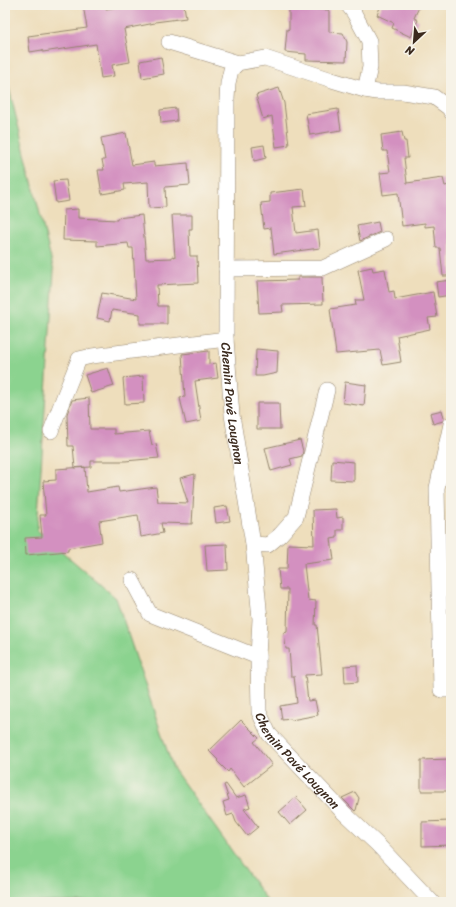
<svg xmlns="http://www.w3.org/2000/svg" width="456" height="907" font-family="Sriracha,sans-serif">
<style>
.green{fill:#8bd38f;stroke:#637e56}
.building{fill:#d390c0}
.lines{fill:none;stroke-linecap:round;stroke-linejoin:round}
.minor-casing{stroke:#94846d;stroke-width:16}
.minor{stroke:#fff;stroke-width:15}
.labels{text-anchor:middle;stroke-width:4;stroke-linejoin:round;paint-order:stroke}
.street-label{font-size:13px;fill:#3b2a1e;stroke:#f7f3e8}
</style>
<rect width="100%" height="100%" fill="#f7f3e8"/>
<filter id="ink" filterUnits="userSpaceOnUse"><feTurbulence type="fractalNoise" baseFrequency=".025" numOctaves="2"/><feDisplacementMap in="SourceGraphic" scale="8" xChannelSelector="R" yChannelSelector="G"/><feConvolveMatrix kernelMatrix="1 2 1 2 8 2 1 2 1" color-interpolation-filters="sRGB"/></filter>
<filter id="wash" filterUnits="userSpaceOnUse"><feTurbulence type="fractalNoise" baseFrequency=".012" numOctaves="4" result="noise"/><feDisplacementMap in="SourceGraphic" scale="16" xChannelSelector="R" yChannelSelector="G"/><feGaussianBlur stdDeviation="0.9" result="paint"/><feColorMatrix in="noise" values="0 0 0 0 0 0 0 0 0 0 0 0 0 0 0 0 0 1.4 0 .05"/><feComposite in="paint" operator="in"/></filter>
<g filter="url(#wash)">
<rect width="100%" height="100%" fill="#eedebc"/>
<path class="green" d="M5,72L54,271L37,530L116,598L173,768L268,902H5Z"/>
<g id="blocks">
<g class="building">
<path d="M83,5H105L106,9L129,5H184L186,18L155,22V23L124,29L130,62L112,65L114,76L101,78L96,44L43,52L42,50L30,52L28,36L87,28Z"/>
<path d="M289,5H301V9L329,10V32L343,33L347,42L346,61L306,60V54L285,52L287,29L289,30Z"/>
<path d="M381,5H420L414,18L418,20L411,37L392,28L394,23L377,15Z"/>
<path d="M161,57L164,74L142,78L140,61Z"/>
<path d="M279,88L284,103L289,145L276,147L272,116L263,119L256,95Z"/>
<path d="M176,108L177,121L161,123L160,110Z"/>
<path d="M338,109L341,130L310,135L306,114Z"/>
<path d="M402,132L404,141H406L408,158H404L407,183L443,178L445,186L449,185L451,199V276H443L440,248H436L434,226L425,227V223L402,226L398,193L383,195L380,173L390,172L387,151H383L381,135Z"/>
<path d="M126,133L132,165L154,162V166L188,163L190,185L165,187L166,207L149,208L148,182L124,184L125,190L102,194L98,170H104L102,160H105L101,138Z"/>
<path d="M264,145L266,158L254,161L252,147Z"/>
<path d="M66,180L69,201L56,203L53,181Z"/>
<path d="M304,189L306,206L293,207L296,233L318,230L320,248L274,254L271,228L264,229L261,203L270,202V193Z"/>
<path d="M78,209V218L117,220V218L142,215L146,259L172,258V256L175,257L172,215H192V229H189L190,256H197L198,283L157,285L158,306H167V324H140V314L112,310L110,321L97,318L102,293L136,299L133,248H129L128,243L97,246V241L63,240L64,210Z"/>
<path d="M378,222L380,232L360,241L357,226Z"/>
<path d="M372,267L373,271L385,269L389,292L394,291L395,299L433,292L437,317L428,318L430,329L397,336L401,362L383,365L380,350L336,354L330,309L356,305L355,300H364L358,270Z"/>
<path d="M298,277H322L323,304L282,305L283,312L259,313L257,281L298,280Z"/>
<path d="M451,280V295L438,297L436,282Z"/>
<path d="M256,349L278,351L277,373L263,376H255Z"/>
<path d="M209,351V364L216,363L218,378L195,381L201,421L186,424L180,398L185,397L182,354Z"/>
<path d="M108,368L114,386L91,393L85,375Z"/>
<path d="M143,376L144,403L125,404L123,378Z"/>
<path d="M345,382L366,385L364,406L343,403Z"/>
<path d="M89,398L90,429H114V434L149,431L152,445L156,444L159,458L125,461H91V467L75,468L73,446H68L67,414L72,400Z"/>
<path d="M257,403H279L280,429H257Z"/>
<path d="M442,410L444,418L443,421L433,424L430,413Z"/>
<path d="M300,440L303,451L302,456L290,459L292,465L271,471L265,448Z"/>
<path d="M332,460L354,462V481L331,480Z"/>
<path d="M85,467L87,492L118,487L119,492L156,487L158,502L188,503L180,478L195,474L192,524L161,523L163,533L141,537L138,515L99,521L102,542L68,548V551L26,555L25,538L42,537L40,515H46L43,481L56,480V469Z"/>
<path d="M227,506L230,521L216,523L214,508Z"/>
<path d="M336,509L337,518L343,517V530H337V538L331,539L334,560L304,564L308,600L316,601L315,625H317L322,674L305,675L308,701L315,700L318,715L291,720V719L282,720L280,706L297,703L294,676H291L289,649H286L284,633L287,632L288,589H280L278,569H287L288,544L314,545L313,510Z"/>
<path d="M227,544L228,570L207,571L205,545Z"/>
<path d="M357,665L358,682L345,683L344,666Z"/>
<path d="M241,720L259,738L254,742L272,765L244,787L230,769L228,772L217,761L218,760L209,751Z"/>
<path d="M451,759V791H421V760Z"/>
<path d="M226,784L236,798L246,795L250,807L244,809L258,827L247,836L236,822L233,814L227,816L223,802L229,800L224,785Z"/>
<path d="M355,792L359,798L356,810L355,811L342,798Z"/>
<path d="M296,797L307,810L290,825L279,812Z"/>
<path d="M451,821V845L422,846V822Z"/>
</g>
</g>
</g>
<g filter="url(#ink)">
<use href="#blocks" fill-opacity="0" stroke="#94846d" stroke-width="1"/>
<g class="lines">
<g class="minor-casing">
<g id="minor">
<path id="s1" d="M348,5L354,13L369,41L370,67L365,90L332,80L265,58L238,63L231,70L228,83L227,99L226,339L232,415L253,544L260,619L258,657L259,712L269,734L344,813L378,845L432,902"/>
<path d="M169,42L238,63"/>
<path d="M365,90L377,92H403L434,97L449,108L451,112"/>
<path d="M226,269L323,268L386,239"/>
<path d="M451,424L437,488L441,690H451"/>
<path d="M51,431L65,394L79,359L92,356L226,339"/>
<path d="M253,544L268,545L280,535L296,517L327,390"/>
<path d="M132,580L150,614L258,657"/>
</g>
</g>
<use href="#minor" class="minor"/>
</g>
</g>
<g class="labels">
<g class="street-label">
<text dy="5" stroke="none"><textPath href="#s1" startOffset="568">Chemin Pavé Lougnon</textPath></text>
<text dy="5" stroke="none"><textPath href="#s1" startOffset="941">Chemin Pavé Lougnon</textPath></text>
</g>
</g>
<rect width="456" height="907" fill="none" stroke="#f7f3e8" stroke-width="20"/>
<g transform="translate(414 42) rotate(206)" stroke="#f7f3e8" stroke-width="3" paint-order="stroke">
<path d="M0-3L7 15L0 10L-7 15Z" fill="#3b2a1e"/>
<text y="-6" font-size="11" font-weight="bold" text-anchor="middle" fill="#3b2a1e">N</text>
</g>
</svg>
